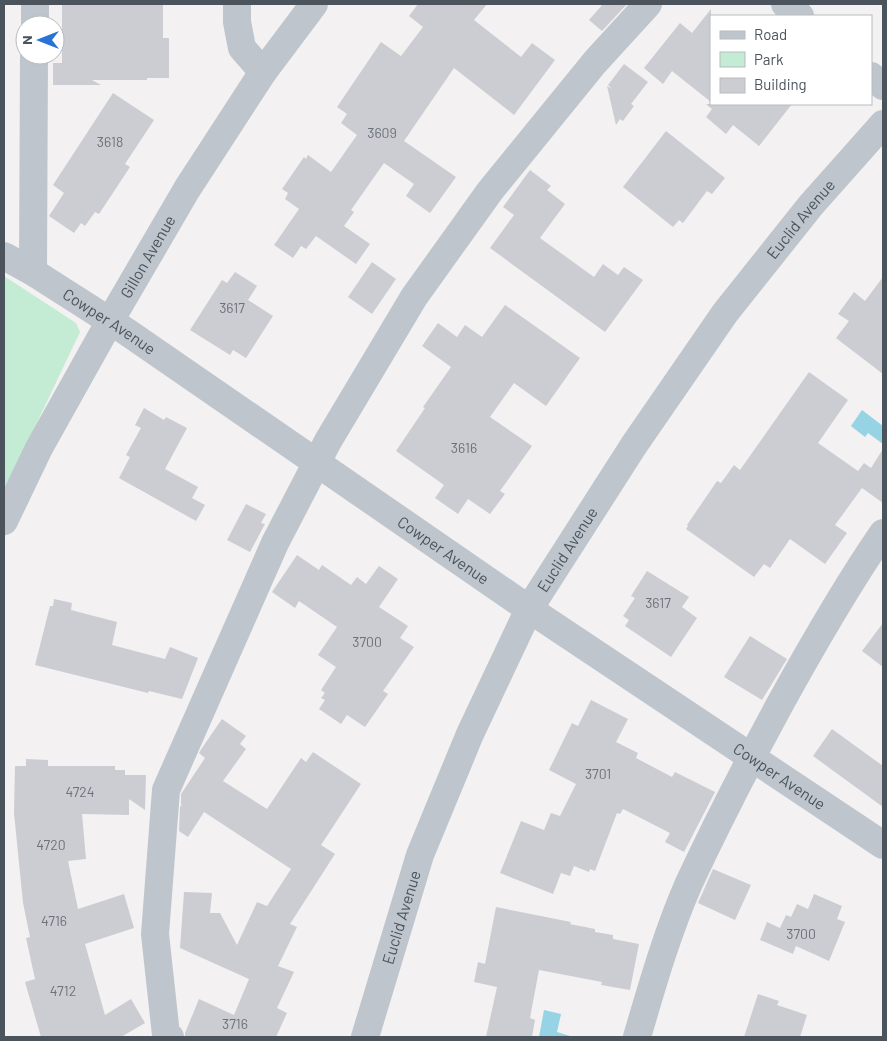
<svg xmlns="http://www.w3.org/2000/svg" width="887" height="1041" font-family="Barlow,sans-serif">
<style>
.green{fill:#c4ecd5}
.water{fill:#95d3e5}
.building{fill:#cccdd3}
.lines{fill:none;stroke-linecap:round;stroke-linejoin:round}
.minor{stroke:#bec5cc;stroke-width:28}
.labels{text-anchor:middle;stroke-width:4;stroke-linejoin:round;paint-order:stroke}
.number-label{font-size:14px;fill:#6b727a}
.street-label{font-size:16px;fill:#4b545d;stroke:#fff}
</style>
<rect width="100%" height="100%" fill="#f3f1f1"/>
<path class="green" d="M4,276L76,323L80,332L4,492Z"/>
<g class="water">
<path d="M862,410L883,426V444L868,433L865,437L851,426Z"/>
<path d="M544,1010L561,1014L557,1032L570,1036V1037H539Z"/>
</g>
<g class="building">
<path d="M62,4H163V38H169V78H147V80H92L101,85H53V63H62Z"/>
<path d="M418,4H487L474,20L521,57L532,43L555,60L514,115L454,68L404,141L456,177L430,213L406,196L414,184L384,163L351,210L354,212L344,226L370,244L356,264L316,236L306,249L301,246L293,258L274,245L299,209L285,199L288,193L282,189L304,157L306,159L308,155L331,172L357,135L341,123L347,114L337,107L381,42L401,56L423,27L409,16Z"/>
<path d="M603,4H627L602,31L589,20Z"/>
<path d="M711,9V102L672,71L663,84L644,68L680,23L692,33Z"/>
<path d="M624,64L648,82L631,104L634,106L623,121L620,119L616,125L607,86L612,89L608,85Z"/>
<path d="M113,93L154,120L125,164L130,167L99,214L95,212L85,226L81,223L74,233L49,216L64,193L53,185Z"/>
<path d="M706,104H792L759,146L733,125L726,134L706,117L712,109Z"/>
<path d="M666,131L725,178L712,194L707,191L683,223L679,220L673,227L623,187Z"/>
<path d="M530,170L551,186L547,190L565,204L540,238L594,277L603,264L618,275L624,267L643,280L605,332L490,248L514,215L503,207Z"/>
<path d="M372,262L396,279L372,314L348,297Z"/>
<path d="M235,272L257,286L248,300L273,316L246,358L233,350L230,355L190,330L222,280L227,283Z"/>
<path d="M883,277V374L836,338L849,321L838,314L854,292L865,301Z"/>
<path d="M505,305L580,358L546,406L514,383L490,417L532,446L500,491L505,494L490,514L468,499L458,514L435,498L444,485L396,451L425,408L423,407L451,367L422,346L438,323L457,337L465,325L482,337Z"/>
<path d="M809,372L848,400L818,443L858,471L864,463L871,468L883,449V503L862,488L835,525L847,533L825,564L790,539L770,568L764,564L754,577L686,529L688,526L687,525L717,481L721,483L734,465L740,470Z"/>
<path d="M144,408L164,420L166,417L187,428L165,469L198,487L192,498L205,505L196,521L119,478L130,457L126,455L141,428L135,425Z"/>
<path d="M246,504L266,514L261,523L265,524L250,552L227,540Z"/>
<path d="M297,555L319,570L322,565L351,585L357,577L366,584L379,566L398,579L379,607L408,626L400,638L414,647L383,691L388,694L365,727L347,715L341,724L319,709L325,700L321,698L325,693L321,690L336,667L318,655L337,627L299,601L295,608L272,592Z"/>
<path d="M647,571L689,597L682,607L697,618L671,657L625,626L629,620L623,616L635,598L631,596Z"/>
<path d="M54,599L72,603L71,610L117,622L112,645L165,659L170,647L198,658L182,699L149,691L148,693L35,665L50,606H53Z"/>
<path d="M883,623V667L862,651Z"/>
<path d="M750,636L787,659L762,700L724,677Z"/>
<path d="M591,700L628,719L616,742L638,753L636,758L672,777L675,772L715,792L684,852L665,842L670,833L623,809L620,814L617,813L595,871L590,869L589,872L574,866L570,876L561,873L553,894L500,873L521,821L544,830L551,813L560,816L576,784L549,770L572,723L578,726Z"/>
<path d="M222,719L246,736L240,744L246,749L223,781L267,809L301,758L306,762L313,752L361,784L321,845L335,854L290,924L297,927L278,966L294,972L277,1008L287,1013L276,1037H185V1033L199,999L234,1015L249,979L180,948L184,892L212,893L210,913H220L237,945L257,902L267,906L291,869L204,812L188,837L179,831L180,807L182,804H181V794L205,758L199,753L202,748Z"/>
<path d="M832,729L883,766V807L813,756Z"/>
<path d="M26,759L48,760V766H115V770H125V775H146L145,810L129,799V815L82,814L86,859L68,861L78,909L124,894L134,928L85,944L105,1015L131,999L145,1023L121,1037H41L25,982L35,979L26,938L30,937L23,903L14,813L15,766H26Z"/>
<path d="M713,869L751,885L735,920L698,903Z"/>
<path d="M814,894L842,906L837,919L845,922L829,961L796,946L793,954L760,940L767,922L780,928L786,915L791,917L797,904L808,909Z"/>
<path d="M496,907L571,922L570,924L595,929V932L613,935V939L639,944L630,990L601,985L602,982L539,970L530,1018L535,1020L532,1037H486L497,987L474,982L478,962L485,964Z"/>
<path d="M758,994L779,1001L777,1005L807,1015L800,1037H744Z"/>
</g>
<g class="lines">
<g class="minor">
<path d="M237,4V22L242,48L263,72"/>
<path d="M785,4L800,16"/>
<path d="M35,25V4"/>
<path d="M871,76L883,86"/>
<path id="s1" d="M4,256L33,272L127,332L529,609L883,845"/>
<path d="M33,272L34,55"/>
<path id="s2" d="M4,521L39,448L110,321L187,189L263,72L314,4"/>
<path d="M170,1037L166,1035L155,934L166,790L275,543L328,441L414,297L490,191L595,62L648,4"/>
<path id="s3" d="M365,1037L420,855L470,734L529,609L634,445L725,313L811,205L883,124"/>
<path d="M637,1037C652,986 667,933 689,883C717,823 748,763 780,704C812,646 845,588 883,533"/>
</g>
</g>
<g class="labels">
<g class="number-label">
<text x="382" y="138">3609</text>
<text x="110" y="147">3618</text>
<text x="232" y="313">3617</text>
<text x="464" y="453">3616</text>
<text x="658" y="608">3617</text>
<text x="367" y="647">3700</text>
<text x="598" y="779">3701</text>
<text x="80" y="797">4724</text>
<text x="51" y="850">4720</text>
<text x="54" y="926">4716</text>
<text x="801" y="939">3700</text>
<text x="63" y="996">4712</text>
<text x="235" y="1029">3716</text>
</g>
<g class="street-label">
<text dy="6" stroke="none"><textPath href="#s3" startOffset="935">Euclid Avenue</textPath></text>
<text dy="6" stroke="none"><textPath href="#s2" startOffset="301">Gillon Avenue</textPath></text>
<text dy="6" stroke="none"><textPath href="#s1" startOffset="124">Cowper Avenue</textPath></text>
<text dy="6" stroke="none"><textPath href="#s3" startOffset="530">Euclid Avenue</textPath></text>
<text dy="6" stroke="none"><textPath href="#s1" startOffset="529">Cowper Avenue</textPath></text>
<text dy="6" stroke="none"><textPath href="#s1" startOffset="934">Cowper Avenue</textPath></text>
<text dy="6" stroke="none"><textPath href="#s3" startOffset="125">Euclid Avenue</textPath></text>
</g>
</g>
<rect width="887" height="1041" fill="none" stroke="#4b545d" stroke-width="10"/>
<rect x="710" y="15" width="162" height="90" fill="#ffffff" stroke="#b7bbbe"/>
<rect x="720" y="31" width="25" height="8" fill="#bec5cc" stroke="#b7bbbe"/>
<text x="754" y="40" font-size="15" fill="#4b545d">Road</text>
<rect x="720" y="52" width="25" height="15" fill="#c4ecd5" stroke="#b7bbbe"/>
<text x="754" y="65" font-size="15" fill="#4b545d">Park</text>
<rect x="720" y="78" width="25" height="15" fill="#cccdd3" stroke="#b7bbbe"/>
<text x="754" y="90" font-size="15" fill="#4b545d">Building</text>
<g transform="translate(40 40) rotate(270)"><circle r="24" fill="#ffffff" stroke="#b7bbbe"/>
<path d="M0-4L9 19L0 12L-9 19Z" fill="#2972d6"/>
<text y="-8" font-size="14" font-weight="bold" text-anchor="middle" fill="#4b545d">N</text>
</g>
</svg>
